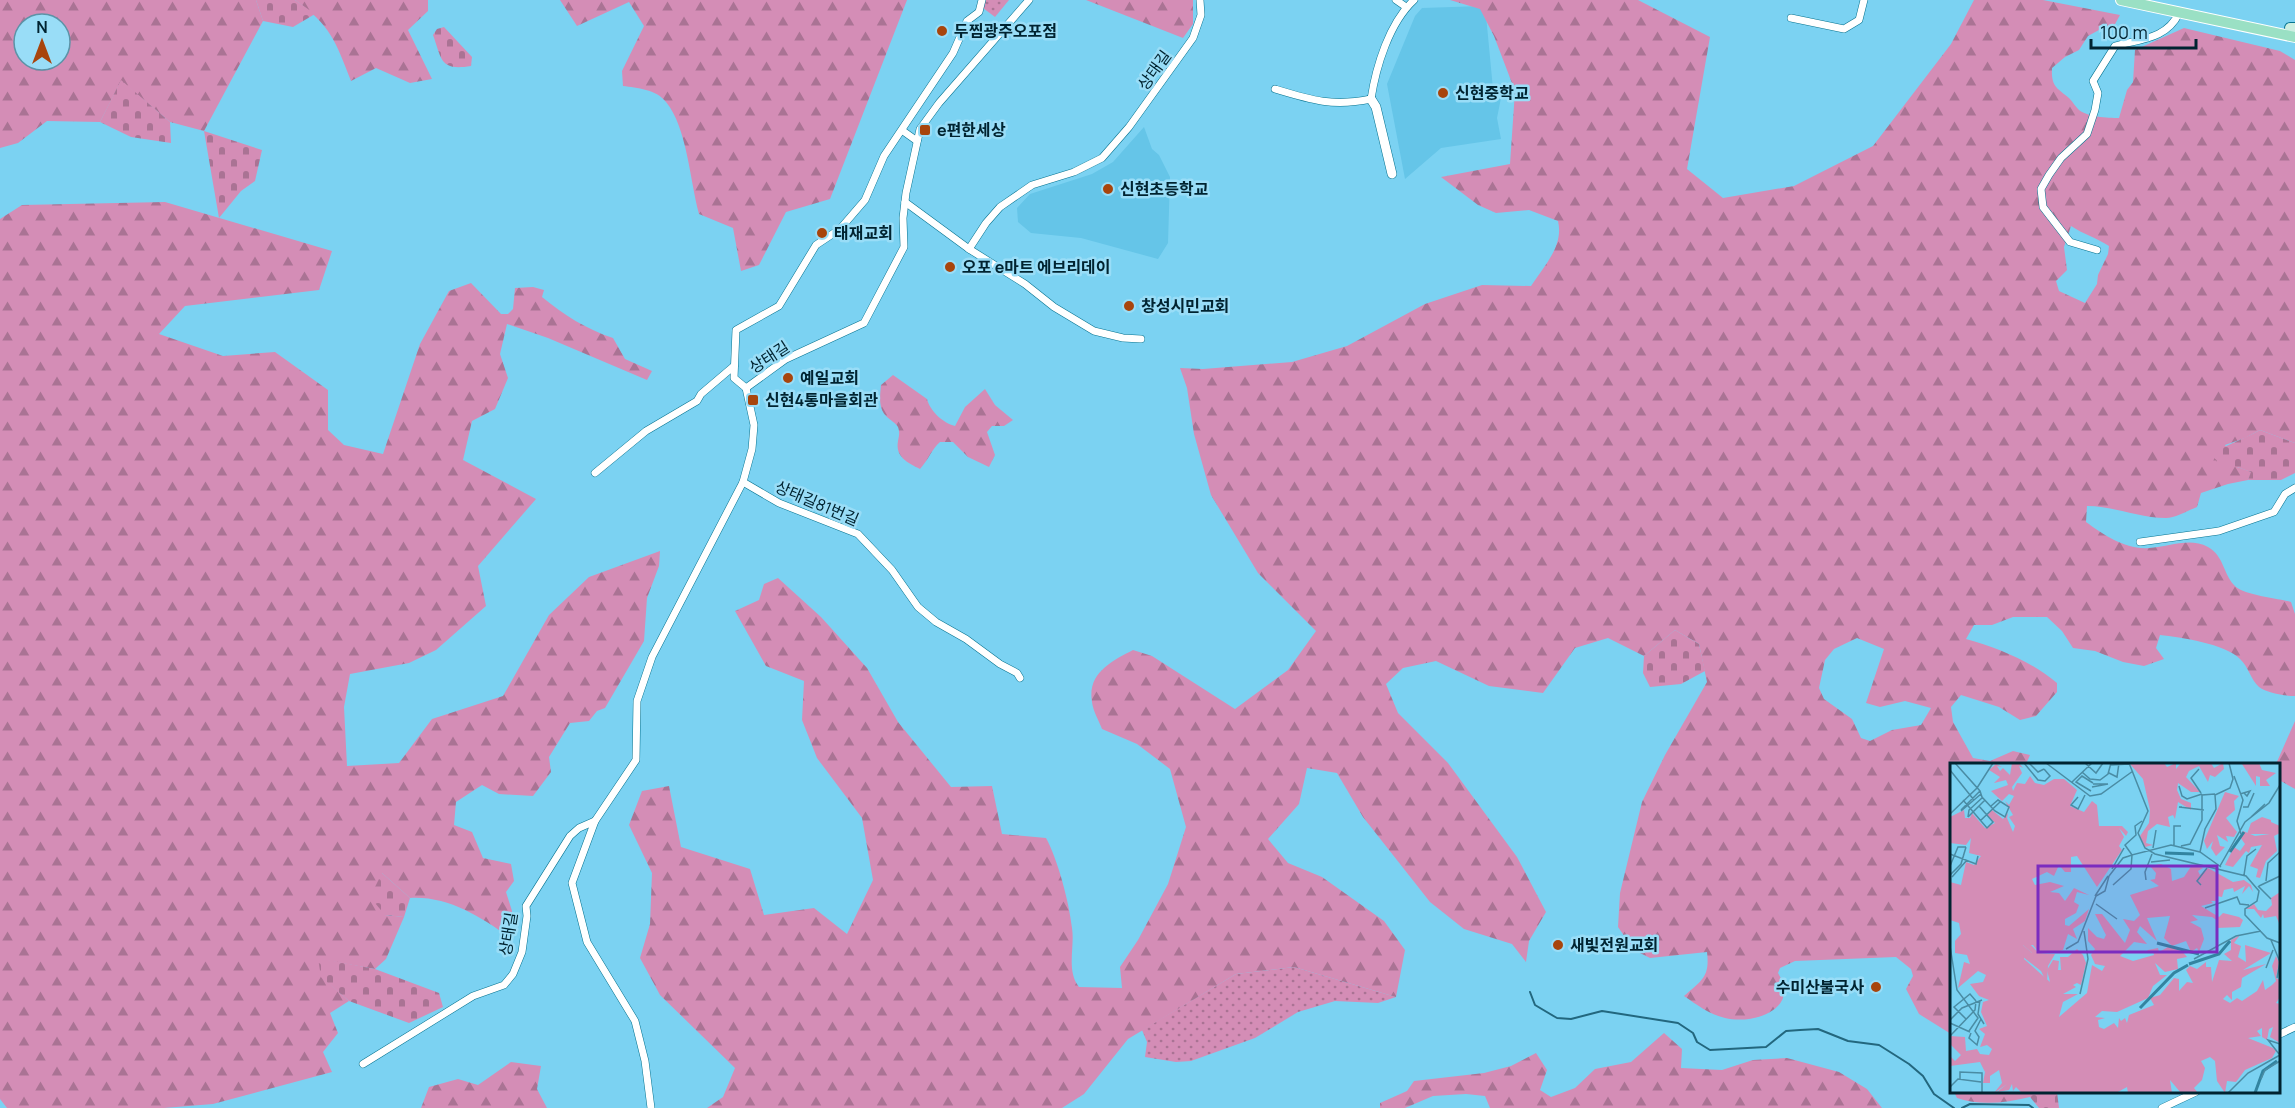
<svg xmlns="http://www.w3.org/2000/svg" width="2295" height="1108" font-family="Manrope,'Noto Sans KR',sans-serif">
<style>
.built{fill:#65c5e8}
.grass{fill:url(#grass-dots)}
.forest{fill:url(#forest-firs);fill-rule:evenodd}
.cemetery{fill:url(#cemetery-stones)}
.lines{fill:none;stroke-linecap:round;stroke-linejoin:round}
.stream{stroke:#23677e;stroke-width:2}
.minor-casing{stroke:#057390;stroke-width:8}
.tertiary-casing{stroke:#057390;stroke-width:10}
.secondary-casing{stroke:#057390;stroke-width:12}
.primary-casing{stroke:#fff;stroke-width:12}
.minor{stroke:#fff;stroke-width:7}
.tertiary{stroke:#fff;stroke-width:9}
.secondary{stroke:#ccefe1;stroke-width:10}
.primary{stroke:#9ae0c4;stroke-width:10}
.poi-dot{fill:#a8450c;stroke:#99ddf7;stroke-width:2}
.labels{text-anchor:middle;stroke-width:5;stroke-linejoin:round;paint-order:stroke}
.poi-label{font-size:16px;font-weight:bold;fill:#002330;stroke:#99ddf7;text-anchor:start}
.street-label{font-size:16px;fill:#002330;stroke:#99ddf7}
.inset-river{fill:none;stroke:#3284a0;stroke-width:3}
.inset-road{fill:none;stroke:#4a8ca4;stroke-width:1.5}
.view{fill:#7b2cbf;fill-opacity:0.15;stroke:#7b2cbf;stroke-width:3}
.inset-edge{fill:none;stroke:#002330;stroke-width:3}
</style>
<defs>
<pattern id="grass-dots" width="8" height="8" patternUnits="userSpaceOnUse" patternTransform="scale(1.5)"><rect width="8" height="8" fill="#d48db6"/><path d="M2 2h.1M6 6h.1" fill="none" stroke="#aa7394" stroke-width="1.8" stroke-linecap="round"/></pattern>
<pattern id="forest-firs" width="22" height="20" patternUnits="userSpaceOnUse" patternTransform="scale(1.5)"><rect width="22" height="20" fill="#d48db6"/><path d="M5 1l3.5 6h-7zM16 11l3.5 6h-7z" fill="#aa7394"/></pattern>
<pattern id="cemetery-stones" width="16" height="16" patternUnits="userSpaceOnUse" patternTransform="scale(1.5)"><rect width="16" height="16" fill="#d48db6"/><path d="M2 7V4a2 2 0 0 1 4 0v3zM10 15v-3a2 2 0 0 1 4 0v3z" fill="#aa7394"/></pattern>
</defs>
<rect width="100%" height="100%" fill="#7bd2f2"/>
<g class="built">
<path d="M1483,6L1486,15L1493,89L1501,98L1497,118L1501,139L1441,148L1405,179L1387,84L1415,16L1422,8Z"/>
<path d="M1144,127L1152,149L1159,155L1170,177L1168,243L1158,259L1081,238L1031,233L1018,222L1017,208L1030,194L1092,174L1113,162Z"/>
</g>
<g class="grass">
<path d="M985,0H1009L995,17L983,8Z"/>
<path d="M1294,967L1396,997L1378,1003L1335,1001L1298,1012L1255,1038L1191,1061L1176,1062L1145,1057L1147,1042L1142,1030L1236,974Z"/>
</g>
<g class="forest">
<path d="M0,0H256L263,21L204,131L170,122L121,81L100,122L47,121L18,143L0,148ZM24,24H60V60H24Z"/>
<path d="M295,0H428V11L408,30L432,79L410,83L376,68L351,81C335,40 331,26 295,0Z"/>
<path d="M560,0H907L830,199L786,212L759,265L741,271L733,228L699,214C690,181 687,127 666,102C656,89 637,88 623,86L622,71L644,26L629,2L577,26Z"/>
<path d="M1086,0H1193V24L1183,38Z"/>
<path d="M1450,0H1638L1710,37L1687,169L1723,198L1794,186L1873,146L1951,44L1974,0H2043L2120,15L2114,26L2099,30L2088,36L2079,50L2065,57L2052,68C2051,87 2057,88 2069,98C2073,102 2075,106 2078,109C2086,117 2108,118 2119,118L2127,90L2133,82L2135,50L2184,28L2280,51L2295,60V443L2260,430L2245,438L2225,445L2237,467L2252,472L2248,480L2228,484L2201,493L2197,507C2187,511 2175,518 2166,518C2139,518 2114,506 2087,506L2086,522C2104,535 2126,550 2149,548C2169,547 2189,537 2208,547C2224,556 2223,573 2234,585C2242,595 2277,598 2291,602L2295,614V696C2285,696 2267,693 2259,687C2251,680 2248,666 2240,659C2226,644 2180,637 2160,635L2156,648L2164,659L2144,666L2123,662L2095,651L2073,648L2062,631L2047,617H2013L1992,625H1974L1966,639C1998,648 2031,661 2057,683V692L2036,716L2020,720L1999,707L1961,695L1951,707L1953,722L1973,758L1990,761L2013,751L2030,755L2026,764H1952L1951,1034L1919,1014L1906,989L1913,976L1911,969L1896,957L1795,961L1780,968L1778,973C1801,1009 1754,1025 1725,1018C1709,1014 1697,1005 1684,996C1702,980 1710,977 1707,952L1650,958L1634,950L1618,927L1620,893L1642,802L1665,755L1707,682L1699,644L1675,630L1644,656L1608,638L1575,648L1543,693L1489,686L1436,661L1403,668L1386,684L1398,713L1448,763L1517,857L1546,912L1529,941L1526,962L1512,944L1464,929L1430,902L1363,817L1337,773L1307,768L1299,804L1268,839L1288,863L1322,877L1384,921L1405,950L1396,997L1294,967L1236,974L1128,1039L1084,1094L1062,1108H707L723,1097L735,1068L660,995L640,958L650,924L652,873L629,825L642,791L669,786L681,847L750,869L764,915L814,908L847,934L873,880L862,818L817,758L802,720L804,681L766,666L735,611L759,600L764,584L778,578L821,617L867,668L898,722L951,787L992,786L1002,834L1046,838C1058,860 1069,902 1072,928C1075,947 1066,971 1079,987L1122,988L1120,967L1138,940L1168,884L1186,827L1170,769L1137,744L1102,729C1099,721 1093,711 1092,702C1087,673 1112,661 1133,650L1152,656L1235,709L1288,670L1316,631L1258,573L1211,495L1194,434L1187,388L1180,368L1203,369L1292,362L1347,346L1425,304L1482,285L1531,286C1544,266 1564,246 1558,221L1529,210L1496,213L1478,205L1441,177L1510,164L1515,91L1494,36L1480,9ZM2071,226C2083,234 2097,238 2109,246L2108,254L2098,275L2097,284L2085,303L2059,291L2056,281L2067,270L2064,247ZM1857,638L1884,649L1866,703L1880,707L1905,701L1931,708L1921,725L1892,730L1870,741L1861,738L1852,719L1824,699L1819,688L1825,660L1834,649Z"/>
<path d="M165,202L332,251L319,290L185,306L159,334L223,356L275,352L328,390V430L344,445L383,454L420,344L449,291L471,283L501,314H508L513,309L515,288L533,287L544,290L542,297C564,315 586,329 613,338L625,359L652,371L647,380L548,338L507,324L500,354L508,378L495,409L472,421L463,460L536,499L478,566L486,606L436,650L409,663L350,674L344,707L347,766L399,763L432,719L503,696L549,615L589,577L660,551L659,566L647,598L644,641L605,708L597,711L589,721L570,723L549,757L551,772L533,796L499,794L482,785L456,802L454,825L472,832L483,858L511,864L514,881L506,892L512,911L509,937C479,916 448,896 410,898L382,873L385,915L404,917L386,959L375,969L319,959L322,977L349,1001L330,1013L338,1033L323,1052L332,1072L213,1104L164,1108H7L0,1099V219L22,205Z"/>
<path d="M893,375L927,399C930,411 943,423 955,426L965,407L985,389L995,405L1013,420L1004,426H992L987,432L995,455L989,467L968,457L953,442H940C931,450 929,459 920,469C908,463 895,457 898,441C899,436 900,433 898,427C895,422 891,421 887,417C878,409 880,396 881,385Z"/>
<path d="M2295,721V789L2279,780L2278,764H2276Z"/>
<path d="M1664,1033L1682,1049L1681,1068L1722,1070L1753,1060L1787,1058L1839,1072L1867,1089L1882,1108H1490L1485,1096L1466,1094L1433,1096L1405,1108H1380V1103L1407,1091L1414,1081L1484,1073L1511,1066L1536,1053L1547,1070L1540,1090L1551,1097L1575,1088L1595,1069L1631,1062Z"/>
<path d="M511,1062L541,1066L537,1089L547,1108H421L429,1087L458,1079L478,1085Z"/>
<path d="M1954,1092H2030V1097C2006,1103 1980,1106 1957,1098Z"/>
</g>
<g class="cemetery">
<path d="M256,0H295L315,14L293,27L263,21Z"/>
<path d="M444,27L472,57L471,66C440,71 442,60 433,35L437,29Z"/>
<path d="M121,80L170,122L171,143L131,137L100,122Z"/>
<path d="M204,131L262,150L255,181L241,191L219,218Z"/>
<path d="M2260,430L2295,443V473L2281,480H2248L2251,472L2237,467L2219,465L2212,454C2227,444 2244,439 2260,430Z"/>
<path d="M1675,630L1699,644L1705,671L1681,684L1650,687L1643,673L1644,656Z"/>
<path d="M382,873L410,898L404,917L385,915L370,897Z"/>
<path d="M318,958L375,969L439,993L443,1007L409,1023L349,1001L321,977Z"/>
<path d="M2030,1092H2057L2059,1108H2039L2030,1097Z"/>
</g>
<g class="lines">
<g class="stream">
<path d="M1530,992L1535,1005L1557,1018L1571,1019L1602,1011L1678,1023L1693,1033L1697,1042L1710,1050L1766,1047L1786,1031L1800,1030L1818,1029L1848,1041L1879,1045L1909,1064L1923,1076L1934,1094L1954,1108"/>
<path d="M1962,1108L1970,1104L2029,1105L2033,1108"/>
</g>
<g class="minor-casing">
<g id="minor">
<path d="M1396,0L1406,7"/>
<path d="M1791,18L1844,29L1859,20L1864,0"/>
<path d="M1275,89C1311,100 1333,107 1371,99C1376,67 1389,23 1414,0"/>
<path d="M903,131L917,141"/>
<path d="M905,202L969,249L1025,284L1054,307L1094,331L1123,338L1141,339"/>
<path d="M969,249L986,223L1000,207L1032,185L1074,172L1102,158L1129,127L1193,38L1201,15L1200,0"/>
<path d="M2097,250L2070,242L2043,207L2041,189L2049,175L2061,158L2087,134L2095,110L2098,93L2093,81L2115,46C2140,39 2167,39 2179,13"/>
<path d="M746,388L734,378L736,330L779,306L816,245L840,229L865,200L884,156L953,53L967,21L979,12L982,0"/>
<path d="M595,473L646,431L697,401L701,394L734,366"/>
<path d="M743,482L779,503L858,534L892,570L918,607L936,622L966,639L1000,664L1017,673L1020,678"/>
<path d="M2140,542L2219,531L2274,512L2285,494L2295,488"/>
<path d="M595,821L572,883L587,942L635,1021L645,1061L651,1108"/>
<path d="M2278,1035L2295,1027"/>
<path d="M363,1064L473,996L504,985L513,974L522,952L527,916L526,906L570,836L579,828L595,821L636,760L637,701L652,657L743,482L752,449L754,425L746,388L786,359L864,323L904,247L903,218L906,193L920,129L939,103L1029,0"/>
<path d="M2162,1108L2196,1092"/>
</g>
</g>
<g class="tertiary-casing">
<path id="tertiary" d="M1371,99L1376,107L1392,174"/>
</g>
<g class="secondary-casing">
<path id="secondary" d="M2290,28H2295"/>
</g>
<g class="primary-casing">
<path id="primary" d="M2121,0L2295,37"/>
</g>
<use href="#minor" class="minor"/>
<use href="#tertiary" class="tertiary"/>
<use href="#secondary" class="secondary"/>
<use href="#primary" class="primary"/>
</g>
<g class="poi-dot">
<circle cx="942" cy="31" r="6"/>
<circle cx="1443" cy="93" r="6"/>
<rect x="919" y="124" width="12" height="12" rx="3"/>
<circle cx="1108" cy="189" r="6"/>
<circle cx="822" cy="233" r="6"/>
<circle cx="950" cy="267" r="6"/>
<circle cx="1129" cy="306" r="6"/>
<circle cx="788" cy="378" r="6"/>
<rect x="747" y="394" width="12" height="12" rx="3"/>
<circle cx="1558" cy="945" r="6"/>
<circle cx="1876" cy="987" r="6"/>
</g>
<g class="labels">
<g class="poi-label">
<text x="954" y="37">두찜광주오포점</text>
<text x="1455" y="99">신현중학교</text>
<text x="937" y="136">e편한세상</text>
<text x="1120" y="195">신현초등학교</text>
<text x="834" y="239">태재교회</text>
<text x="962" y="273">오포 e마트 에브리데이</text>
<text x="1141" y="312">창성시민교회</text>
<text x="800" y="384">예일교회</text>
<text x="765" y="406">신현4통마을회관</text>
<text x="1570" y="951">새빛전원교회</text>
<text x="1864" y="993" text-anchor="end">수미산불국사</text>
</g>
<g class="street-label">
<text transform="translate(1154 70) rotate(-54)" y="6">상태길</text>
<text transform="translate(769 357) rotate(-33)" y="6">상태길</text>
<text transform="translate(817 503) rotate(23)" y="6">상태길81번길</text>
<text transform="translate(508 934) rotate(-81)" y="6">상태길</text>
</g>
</g>
<g transform="translate(1950 763)">
<rect width="330" height="330" fill="#7bd2f2"/>
<path d="M312,54L321,57V71H297L301,60Z" fill="#d48db6"/>
<path d="M62,0H69L73,5L69,3L72,10L62,24L63,28L67,20L75,21L80,13L85,20L94,22L104,16H114L127,27L120,43L134,49L142,38L147,42L149,63H172L178,69L176,73L169,65L174,74L169,83L172,87L147,124L127,93L121,94V109H115L109,102L104,113L97,109L82,116L85,122L100,119L114,123L100,129L109,130L115,138L124,125L139,132L127,129L124,139L129,142L126,150L115,156V162L119,163L139,146L135,158L123,166L127,176L118,171L113,187L104,189L89,190L83,182H73L82,190H74V196L100,219L97,207L103,197L109,198L108,207H111L110,194H118L127,186L133,192L136,200L131,222L127,220L123,222L126,224L113,231H128L113,239L109,254L137,230L142,202L152,208L155,203L145,201L141,192L145,186L138,178V165L147,174L154,176L156,172L145,151H152L175,180L180,167L173,156L184,158L190,152L180,132L209,123L200,117L205,116L206,110L200,103L211,101L221,106L222,118L234,114L242,102L253,105L248,108L250,112L258,105L283,119L294,117L301,122L303,129L299,123L292,131L295,123L284,129L283,125L274,127L272,134L267,133V138H261L263,140L251,143L269,154L273,150L289,154L293,157L290,164L267,165L268,158L262,154L242,152L248,157L240,159L251,165L254,176L249,189L247,185L241,189L236,178L222,183L214,175L220,153L197,155L207,178L190,163L187,169L197,181L184,179L170,193L183,198L204,192L203,189L195,190L198,187L208,185L209,189L218,184L231,187L237,194L227,196L228,206L215,209L205,200L210,212H217L203,223L198,235L167,249L152,248L145,254L155,255L148,257L149,264L154,266L164,260L168,265L169,255L171,258L175,255L177,260L179,252L204,242L200,235L210,232L224,215L229,216V228L237,219L243,220L236,207L240,203L247,206L256,199V204H261L262,219L269,197L282,198L274,191L281,187V177L290,172L284,180L291,183L288,194L296,199L295,182L321,190L293,207L316,201L292,215L291,224L282,229V237L277,232L273,236L280,240L287,235L292,238L307,228L313,217L315,227L322,222L326,218L322,203L326,193L329,199L326,215L330,217V234L326,240L330,241V280L320,274L323,264L319,266L317,277L312,274V265L307,268L311,273L298,275L323,285L326,288L322,295L295,307L286,319L277,318L275,330L267,318L265,298L260,294L251,298L255,305L252,317L244,325L248,330H231L220,317L222,330H178L177,324L166,330H72L66,324L63,328L62,321L59,327L47,329L57,321L44,330L52,320L49,307L40,313V320H33L35,309L30,299L0,303V293L5,298L11,292L0,281V273L15,274L16,288L27,286L30,291L39,292L42,286L37,282L30,284L35,271L29,266L37,263L31,249L33,239L39,237L29,233L20,221L33,219L36,212L28,208L8,225L14,199L20,201L17,192L5,190V178L11,171L9,160L0,157V119L11,122L16,99L24,102L31,93L19,90L21,75L16,82L0,80V54L14,47L15,55H20L22,50L35,65L45,60L37,52L42,47L53,56L58,50L57,55L63,69L65,63L59,54L63,52L55,38L59,42L64,33L59,31L52,38L41,28L58,22L56,17L44,20L50,14L39,7L46,1L52,4L47,3L50,8L53,5L60,12ZM214,0L217,4L226,0V6L231,0H261L264,5L273,0L274,6L265,14L260,12L258,19L249,3L239,8L236,14L250,29H241L228,20L227,27L231,36L241,40V47L228,39L225,56L223,52L218,54L220,64L207,61L198,68L196,80L203,82L195,84L190,73L199,60L200,47L193,16L180,1ZM309,0L312,7L326,10L316,17L320,23H310V14L306,13V23L292,1ZM275,29L289,33L284,38L285,47L276,55L287,69L284,74L276,73L278,79L267,72L270,83L275,84L266,93L261,85L263,78L257,86L254,78ZM321,59L330,63V70L324,73L327,88L316,98L310,115L306,114L308,106L300,103L312,82L301,84L299,90L296,88L283,104L275,102L284,84L290,88L295,81L290,74L293,68L305,73L320,71ZM330,129L329,160L326,153L314,155L313,151L311,155L304,146H296L304,141L308,147L316,148L322,142L321,135Z" fill="#d48db6"/>
<path d="M77,178L89,190L105,191L98,203L97,220L91,208L73,194L74,190H82L73,182Z" fill="#d48db6"/>
<path class="inset-river" d="M280,89L294,69M215,90L244,91M207,180L249,191M239,201L269,191L280,178M190,245L224,210L238,202M305,330L313,308L327,298"/>
<path class="inset-road" d="M5,0L30,28L32,34L44,47L45,48L55,54L59,44L48,37L41,43M74,0L88,17L95,18L100,13L94,6M79,0L88,9L94,6M96,0L140,33L151,31L183,8M135,0L146,10L153,0M179,0L198,48L188,70L195,85L205,91L296,113L309,128L307,138L295,146V152L317,175L330,180M161,2L179,1M249,6L241,15L251,30M0,7L24,37M132,9L140,16L150,17L158,11L161,0M159,10L167,14L169,0M284,13L293,37L287,58L291,71M122,19L142,0M229,23L232,33L237,36L252,31M142,24L158,21H143M141,28L126,19L132,13L143,20M290,31L300,28L297,33L294,30M128,34L121,42L128,46L135,32M13,37L37,65L43,59L29,43M232,44H229L254,47M293,44H298L304,30M11,47L30,28M11,48L31,31M0,51L27,25L43,0M18,54L19,47L33,34M18,54L35,37M301,54L315,41M30,58L50,39M192,58L185,63L186,72L175,82L182,92L221,82L250,89L271,104M224,83V63H231M231,83L240,81L252,57V32L265,31M203,85L206,67M250,89L255,66L266,46L265,32L280,25L283,16L279,0M0,91L26,101L28,93M201,99L220,97M0,103L8,84H16M270,103L295,59L319,40L330,22M162,106L174,85M0,112L11,101L16,84M294,112L297,93L306,86M2,114L17,97M196,117L195,109L202,91M316,118L318,100L330,89M251,122L247,118L257,105M308,123L321,136M309,123L330,113M145,133L158,113M146,141L167,156M255,145L287,134L290,141L299,142M321,177L330,199L327,215M0,183L7,227L28,255L19,268M116,186L128,179L146,133L155,128L159,113L173,95L182,92L181,106L163,122M244,196L286,173L311,168M316,205L323,187M130,231L138,196L134,168M30,237L28,251L34,261M16,256L4,244L20,231L26,238M0,257L12,245L32,237M0,260L20,269M21,270L19,275L27,282L29,274L25,268L31,256M0,273L25,247L26,238M329,291L318,277L330,281M10,316V309L32,310V330M311,316L315,307L330,298M0,324L8,316L31,319M278,330L298,310L330,292"/>
<path class="view" d="M88,103H267V189H88Z"/>
<rect width="330" height="330" class="inset-edge"/>
</g>
<g transform="translate(42 42)"><circle r="28" fill="#99ddf7" stroke="#5c93a7" stroke-width="1.5"/>
<path d="M0-4.5L10 22L0 15L-10 22Z" fill="#a8450c"/>
<text y="-9" font-size="16" font-weight="bold" text-anchor="middle" fill="#002330">N</text>
</g>
<path d="M2091 39v9h105v-9" fill="none" stroke="#002330" stroke-width="3"/>
<text x="2100" y="39" font-size="18" fill="#002330" stroke="#99ddf7" stroke-width="4.5" paint-order="stroke">100 m</text>
</svg>
